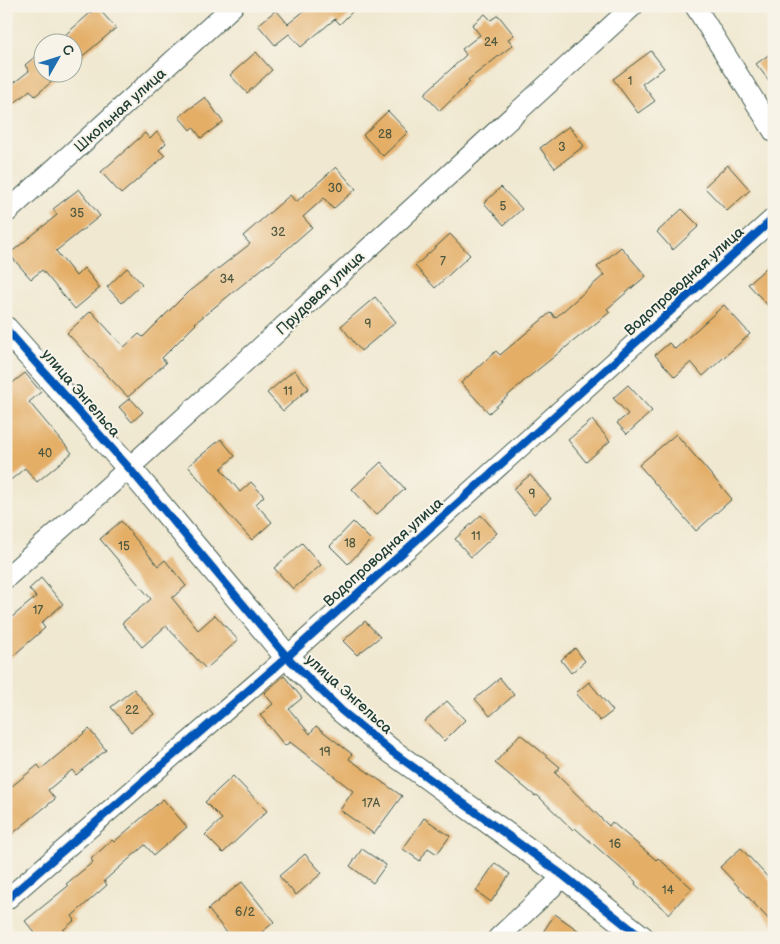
<svg xmlns="http://www.w3.org/2000/svg" width="780" height="944" font-family="'Balsamiq Sans',sans-serif">
<style>
.building{fill:#e4ae66}
.lines{fill:none;stroke-linecap:round;stroke-linejoin:round}
.minor-casing{stroke:#3e574b;stroke-width:22}
.tertiary-casing{stroke:#3e574b;stroke-width:26}
.minor{stroke:#fff;stroke-width:20}
.tertiary{stroke:#fff;stroke-width:24}
.cycleway-casing{stroke:#f7f3e8;stroke-width:11}
.cycleway{stroke:#0057b8;stroke-width:8}
.labels{text-anchor:middle;stroke-width:4;stroke-linejoin:round;paint-order:stroke}
.number-label{font-size:12px;fill:#505940}
.street-label{font-size:15px;fill:#1f3d34;stroke:#f7f3e8}
</style>
<rect width="100%" height="100%" fill="#f7f3e8"/>
<filter id="ink" filterUnits="userSpaceOnUse"><feTurbulence type="fractalNoise" baseFrequency=".02" numOctaves="2"/><feDisplacementMap in="SourceGraphic" scale="10" xChannelSelector="R" yChannelSelector="G"/><feConvolveMatrix kernelMatrix="1 2 1 2 8 2 1 2 1" color-interpolation-filters="sRGB"/></filter>
<filter id="wash" filterUnits="userSpaceOnUse"><feTurbulence type="fractalNoise" baseFrequency=".0096" numOctaves="4" result="noise"/><feDisplacementMap in="SourceGraphic" scale="20" xChannelSelector="R" yChannelSelector="G"/><feGaussianBlur stdDeviation="1.12" result="paint"/><feColorMatrix in="noise" values="0 0 0 0 0 0 0 0 0 0 0 0 0 0 0 0 0 1.4 0 .05"/><feComposite in="paint" operator="in"/></filter>
<g filter="url(#wash)">
<rect width="100%" height="100%" fill="#f0e8d0"/>
<g id="blocks">
<g class="building">
<path d="M324,6H358L340,24L335,19L301,47L289,34L275,45L258,25L276,10L288,24L309,7Z"/>
<path d="M97,7L116,28L72,65V42H57Z"/>
<path d="M485,14L491,20L498,15L514,35L508,39L513,45L468,80L470,82L440,111L424,94L466,55L462,49L480,35L472,25Z"/>
<path d="M42,51V72H63L35,96L30,90L6,110V89L29,71L25,65Z"/>
<path d="M651,51L664,68L642,84L655,101L638,113L613,79Z"/>
<path d="M774,51V87L756,64Z"/>
<path d="M256,52L272,70L247,93L230,75Z"/>
<path d="M205,97L223,122L201,138L193,127L190,130L179,117Z"/>
<path d="M388,111L408,132L383,156L363,135Z"/>
<path d="M569,126L584,146L555,168L540,148Z"/>
<path d="M157,132L166,143L159,150L165,156L121,194L101,172L145,133L150,139Z"/>
<path d="M728,165L750,190L727,211L704,187Z"/>
<path d="M336,167L356,189L333,209L324,198L303,217L312,227L269,265L268,264L195,323L196,324L162,358L166,363L128,397L67,333L91,311L124,347L139,334L143,337L188,292L250,244L243,236L290,195L296,202Z"/>
<path d="M501,187L522,209L504,225L484,203Z"/>
<path d="M79,189L100,216L56,251L76,276L84,268L100,288L75,309L42,270L31,279L9,254L57,215L53,209Z"/>
<path d="M682,209L699,226L673,250L657,232Z"/>
<path d="M450,234L470,255L435,288L415,266Z"/>
<path d="M621,247L646,276L607,309L610,312L525,380L489,413L461,383L496,351L500,355L551,312L555,318L604,275L597,267Z"/>
<path d="M774,261V312L748,284Z"/>
<path d="M127,268L142,284L122,303L107,287Z"/>
<path d="M375,297L396,322L361,351L341,326Z"/>
<path d="M724,305L750,334L703,376L691,362L675,377L655,355L669,343L675,349Z"/>
<path d="M294,370L309,388L283,411L267,393Z"/>
<path d="M25,373L41,392L29,402L72,453L37,482L25,468L6,484V388Z"/>
<path d="M628,385L652,411L627,434L617,423L628,414L613,398Z"/>
<path d="M130,398L143,412L132,422L119,407Z"/>
<path d="M592,420L610,441L586,462L568,440Z"/>
<path d="M676,434L732,499L696,531L639,465Z"/>
<path d="M221,439L235,456L221,469L240,492L251,482L264,496L256,504L272,522L252,540L228,514L188,466Z"/>
<path d="M381,462L405,489L376,515L352,489Z"/>
<path d="M530,475L551,499L534,514L513,489Z"/>
<path d="M481,515L497,533L471,557L455,539Z"/>
<path d="M121,521L158,566L165,560L186,586L172,598L198,630L215,615L238,640L206,669L166,626L142,647L122,623L151,599L100,539Z"/>
<path d="M353,522L371,540L348,564L330,546Z"/>
<path d="M302,543L321,565L293,589L274,568Z"/>
<path d="M41,578L63,604L41,623L45,628L6,662V622L36,597L29,589Z"/>
<path d="M365,621L380,637L357,655L343,641Z"/>
<path d="M575,648L585,661L571,673L561,660Z"/>
<path d="M284,676L302,698L289,709L310,734L316,726L352,754L349,759L402,796L374,834L340,810L353,791L290,742L285,746L260,715L273,704L264,693Z"/>
<path d="M500,678L514,695L490,716L475,699Z"/>
<path d="M589,682L613,711L600,721L576,693Z"/>
<path d="M134,689L154,714L131,732L111,707Z"/>
<path d="M447,701L465,720L444,741L425,721Z"/>
<path d="M89,729L106,750L76,775L72,770L48,790L55,799L6,839V791L38,765L41,769Z"/>
<path d="M520,734L560,767L555,773L609,826L612,822L656,860L658,858L692,888L669,914L635,884L636,882L575,828L573,830L537,795L535,796L495,763Z"/>
<path d="M233,776L267,811L223,853L205,835L222,819L205,802Z"/>
<path d="M163,799L187,827L154,855L145,845L104,881L107,885L72,916L75,920L63,930L69,938H39L25,921L68,886L66,884L93,862L91,859L112,840L114,842Z"/>
<path d="M424,818L450,836L437,854L428,848L420,861L403,849Z"/>
<path d="M741,848L774,884V925L720,867Z"/>
<path d="M362,849L386,865L373,883L350,866Z"/>
<path d="M305,854L322,873L296,895L279,876Z"/>
<path d="M495,863L510,874L491,902L476,891Z"/>
<path d="M242,882L274,922L255,938H231L208,909Z"/>
<path d="M555,914L589,938H539Z"/>
</g>
</g>
</g>
<g filter="url(#ink)">
<use href="#blocks" fill-opacity="0" stroke="#3e574b" stroke-width="1"/>
<g class="lines">
<g class="minor-casing">
<g id="minor">
<path d="M695,6L774,132"/>
<path d="M6,213L233,6"/>
<path d="M6,578L129,468L633,6"/>
<path d="M6,900L287,657L774,218"/>
<path d="M498,938L564,876"/>
</g>
</g>
<g class="tertiary-casing">
<path id="tertiary" d="M6,329L129,468L287,657L342,711L391,751L564,876L642,938"/>
</g>
<use href="#minor" class="minor"/>
<use href="#tertiary" class="tertiary"/>
<g class="cycleway-casing">
<g id="cycleway">
<path d="M6,329L129,468L287,657L342,711L391,751L564,876L642,938"/>
<path d="M6,900L287,657L774,218"/>
</g>
</g>
<use href="#cycleway" class="cycleway"/>
</g>
</g>
<g class="labels">
<g class="number-label">
<text x="491" y="46">24</text>
<text x="630" y="85">1</text>
<text x="385" y="138">28</text>
<text x="562" y="151">3</text>
<text x="335" y="192">30</text>
<text x="503" y="210">5</text>
<text x="77" y="217">35</text>
<text x="278" y="236">32</text>
<text x="443" y="265">7</text>
<text x="227" y="283">34</text>
<text x="368" y="328">9</text>
<text x="288" y="395">11</text>
<text x="45" y="457">40</text>
<text x="532" y="498">9</text>
<text x="476" y="540">11</text>
<text x="350" y="547">18</text>
<text x="124" y="550">15</text>
<text x="38" y="614">17</text>
<text x="132" y="714">22</text>
<text x="325" y="756">19</text>
<text x="371" y="807">17А</text>
<text x="615" y="848">16</text>
<text x="668" y="894">14</text>
<text x="245" y="916">6/2</text>
</g>
<g class="street-label">
<text transform="translate(120 110) rotate(-42)" y="5">Школьная улица</text>
<text transform="translate(684 281) rotate(-42)" y="5">Водопроводная улица</text>
<text transform="translate(320 293) rotate(-43)" y="5">Прудовая улица</text>
<text transform="translate(81 393) rotate(49)" y="5">улица Энгельса</text>
<text transform="translate(383 552) rotate(-42)" y="5">Водопроводная улица</text>
<text transform="translate(349 694) rotate(42)" y="5">улица Энгельса</text>
</g>
</g>
<rect width="780" height="944" fill="none" stroke="#f7f3e8" stroke-width="25"/>
<g transform="translate(58 58) rotate(51)"><circle r="24" fill="#f7f3e8" stroke="#a1aaa0"/>
<path d="M0-4L9 19L0 12L-9 19Z" fill="#1f6fb2"/>
<text y="-8" font-size="14" font-weight="bold" text-anchor="middle" fill="#1f3d34">С</text>
</g>
</svg>
